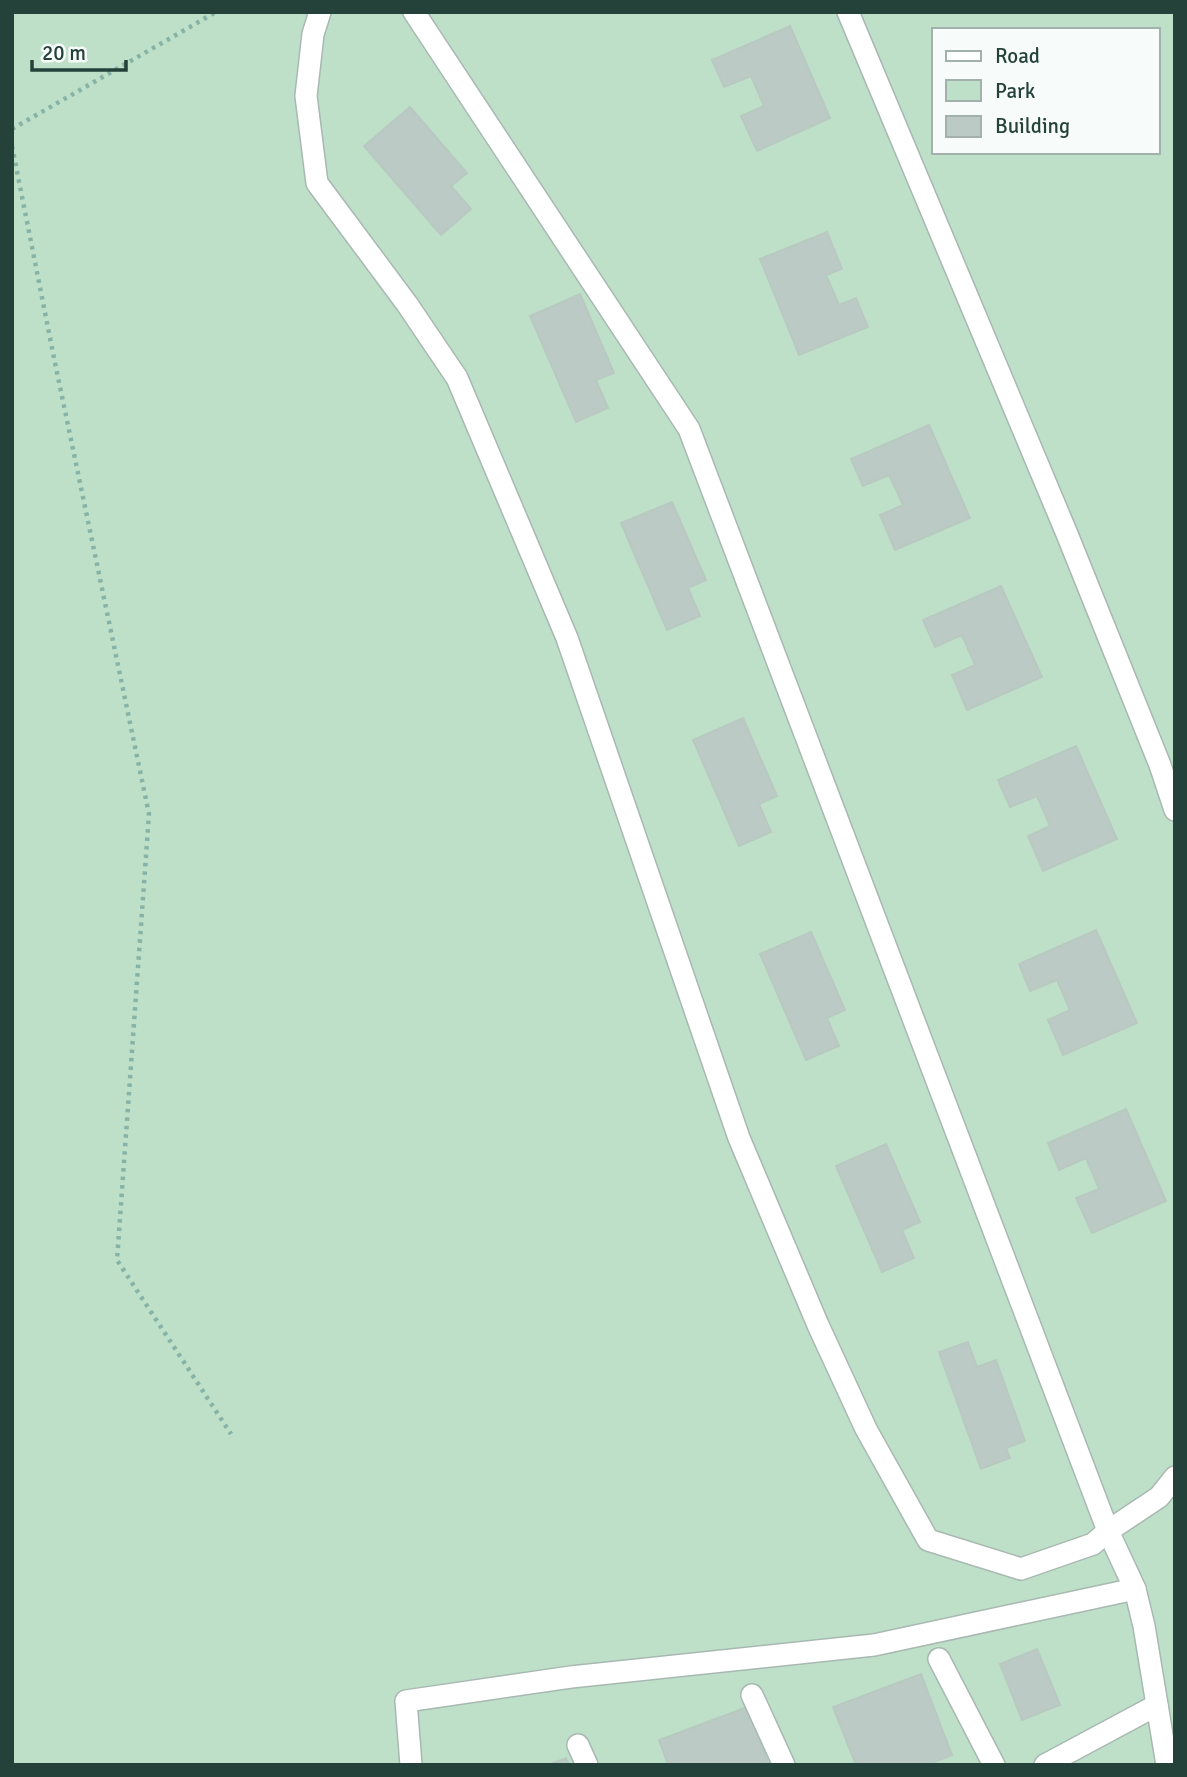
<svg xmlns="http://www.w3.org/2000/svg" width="1187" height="1777" font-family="Signika,sans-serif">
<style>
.green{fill:#bfe0c8;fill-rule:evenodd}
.building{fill:#bbcac4;stroke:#b8c9c2;stroke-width:2}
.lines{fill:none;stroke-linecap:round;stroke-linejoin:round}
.street-casing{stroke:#a8b8b2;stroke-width:24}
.path{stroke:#86b3a5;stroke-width:4.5;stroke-dasharray:3.5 5;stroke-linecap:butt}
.street{stroke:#fff;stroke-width:21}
</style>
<rect width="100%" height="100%" fill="#e6efeb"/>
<path class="green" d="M12,12H1175V1765H12ZM933,30H1157V152H933Z"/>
<g class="building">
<path d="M790,26L830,118L757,151L741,116L764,106L751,76L724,87L712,60Z"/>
<path d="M410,107L467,173L451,186L471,209L441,235L364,146Z"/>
<path d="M827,232L842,269L826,275L839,305L856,298L868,327L799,355L760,259Z"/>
<path d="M580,294L614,373L596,380L608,408L576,422L530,316Z"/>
<path d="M929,425L970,518L895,550L880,515L903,505L889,475L863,486L851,459Z"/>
<path d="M672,502L706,580L688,588L700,616L667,630L621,523Z"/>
<path d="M1001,586L1042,677L967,710L952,675L975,665L962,635L935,647L923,620Z"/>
<path d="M743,718L777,796L759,804L771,832L739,846L693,740Z"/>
<path d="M1076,746L1117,839L1043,871L1028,836L1050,826L1037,796L1010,807L998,780Z"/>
<path d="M1096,930L1137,1023L1063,1055L1048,1020L1070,1010L1057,980L1030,991L1019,964Z"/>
<path d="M811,932L845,1010L827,1018L839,1046L806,1060L760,954Z"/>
<path d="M1126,1109L1166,1201L1092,1233L1076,1198L1099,1189L1086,1158L1059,1170L1048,1143Z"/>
<path d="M886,1144L920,1222L902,1230L914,1258L882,1272L836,1166Z"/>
<path d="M968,1342L977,1367L996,1360L1025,1441L1006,1448L1010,1458L981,1469L939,1352Z"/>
<path d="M1037,1649L1060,1705L1022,1720L1000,1664Z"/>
<path d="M921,1674L952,1755L927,1765H856L833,1707Z"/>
<path d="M747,1707L769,1765H668L659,1740Z"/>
<path d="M566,1758L569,1765H548Z"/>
</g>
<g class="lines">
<g class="street-casing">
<g id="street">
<path d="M320,12L313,34L306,96L317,183L407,304L457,378L567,638L739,1138L818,1325L866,1429L928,1540L1021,1569L1093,1544L1108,1531L1159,1497L1175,1477"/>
<path d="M414,12L689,429L1108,1531L1135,1589L1144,1626L1167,1765"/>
<path d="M848,12L1067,534L1160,765L1175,810"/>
<path d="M939,1659L994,1765"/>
<path d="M752,1695L784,1765"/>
<path d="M578,1745L587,1765"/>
<path d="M411,1765L406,1701L571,1677L874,1645L1135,1589"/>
<path d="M1045,1765L1157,1705"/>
</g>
</g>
<g class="path">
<path d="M12,129L216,12"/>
<path d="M12,146L54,358L149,814L117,1260L231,1434"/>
</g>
<use href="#street" class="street"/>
</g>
<rect width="1187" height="1777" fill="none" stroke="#24423a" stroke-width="28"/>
<rect x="932" y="28" width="228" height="126" fill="#f7fbf9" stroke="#a3b1ad" stroke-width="2"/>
<rect x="946" y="51" width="35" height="10" fill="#ffffff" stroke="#a3b1ad" stroke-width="2"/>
<text x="995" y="63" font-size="21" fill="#24423a">Road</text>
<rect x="946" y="80" width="35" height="21" fill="#bfe0c8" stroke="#a3b1ad" stroke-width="2"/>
<text x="995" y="98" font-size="21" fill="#24423a">Park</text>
<rect x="946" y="116" width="35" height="21" fill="#bbcac4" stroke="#a3b1ad" stroke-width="2"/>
<text x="995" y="133" font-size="21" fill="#24423a">Building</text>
<path d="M32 60v10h94v-10" fill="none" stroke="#24423a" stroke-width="3.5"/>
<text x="42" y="60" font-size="21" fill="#24423a" stroke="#f7fbf9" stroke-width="5" paint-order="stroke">20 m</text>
</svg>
